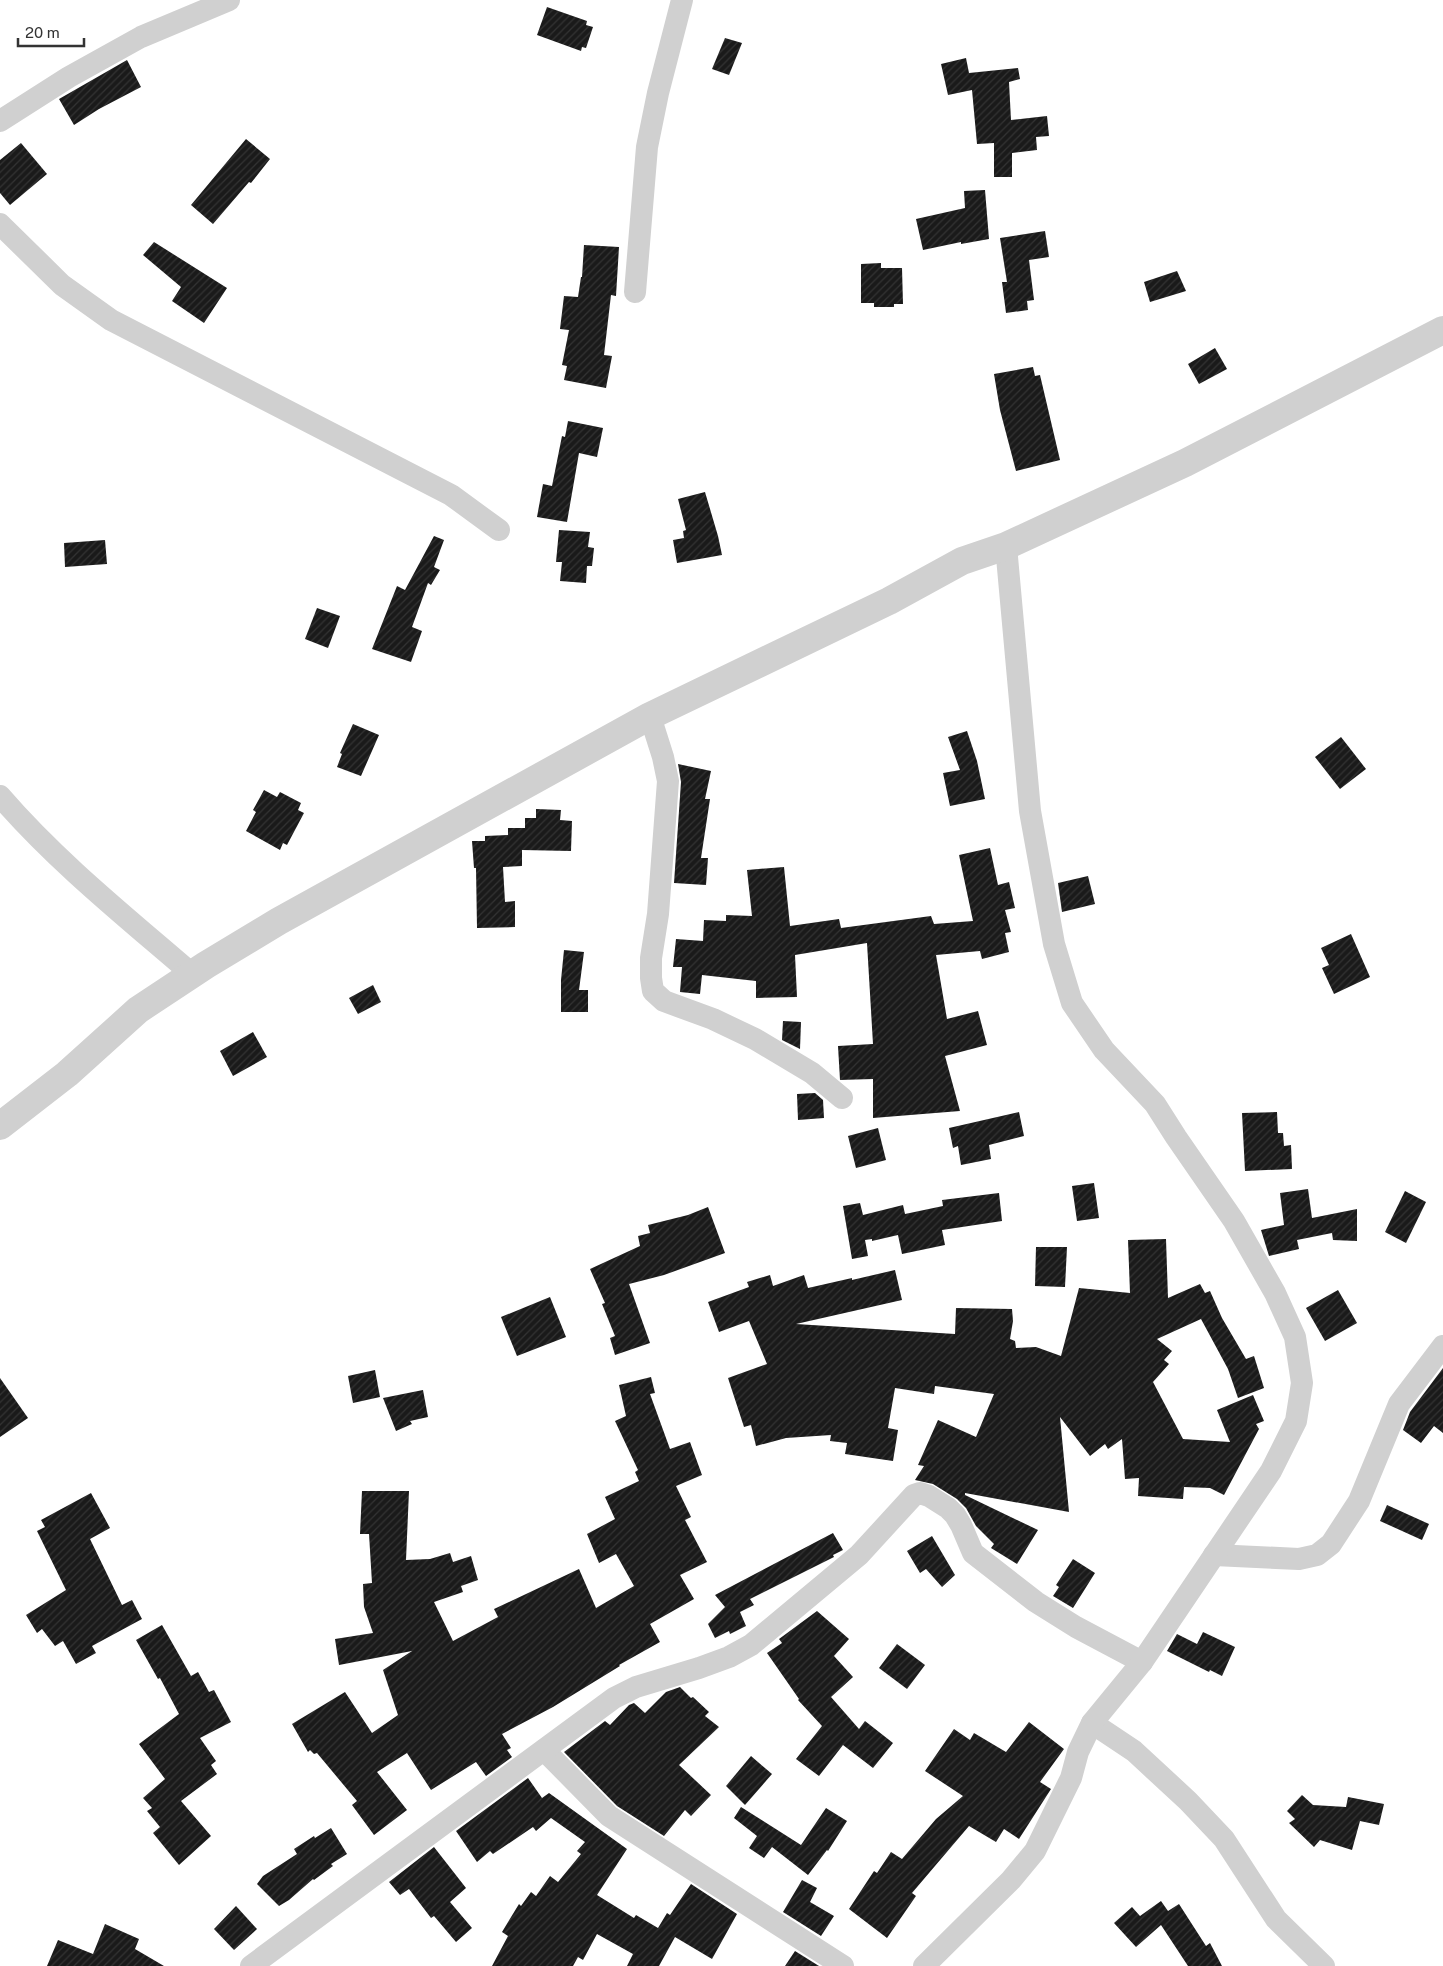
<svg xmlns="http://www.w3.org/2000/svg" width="1443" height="1966" font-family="'Public Sans',sans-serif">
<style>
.building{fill:url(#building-hatch)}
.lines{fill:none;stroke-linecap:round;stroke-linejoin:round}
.minor{stroke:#d0d0d0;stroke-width:22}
.tertiary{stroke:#d0d0d0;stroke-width:28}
</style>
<defs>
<pattern id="building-hatch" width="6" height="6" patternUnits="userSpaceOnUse" patternTransform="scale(1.25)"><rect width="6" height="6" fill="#1a1a1a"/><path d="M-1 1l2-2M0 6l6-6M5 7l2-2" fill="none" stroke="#333"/></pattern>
</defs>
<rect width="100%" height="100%" fill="#fff"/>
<g class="building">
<path d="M547,7L587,21L586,25L593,27L586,48L582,47L581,51L537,35Z"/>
<path d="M725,38L742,43L729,75L712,69Z"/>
<path d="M966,58L969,73L1018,68L1020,79L1009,82L1011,120L1047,116L1049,136L1036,137L1037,150L1012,153V177H994V143L977,144L972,90L948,95L941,64Z"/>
<path d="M127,60L141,87L99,109L74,125L59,99Z"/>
<path d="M246,139L270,159L251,183L249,182L213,224L191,205Z"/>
<path d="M21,143L47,174L10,205L0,193V160Z"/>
<path d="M985,190L989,239L961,244V242L923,250L916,219L965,208L964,191Z"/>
<path d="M1045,231L1049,257L1029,260L1034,300L1027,301L1028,310L1006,313L1002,282H1007L1000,238Z"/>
<path d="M154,242L227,288L204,323L172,301L181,287L143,255Z"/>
<path d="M584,245L619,247L616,296L611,295L604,355L612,356L606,388L564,380L567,366L562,365L569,330L560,329L564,296L578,297L581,277H582Z"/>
<path d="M881,263V268H902L903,304H894V307H874V303H861V264Z"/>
<path d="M1177,271L1186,291L1150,302L1144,282Z"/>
<path d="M1215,348L1227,369L1199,384L1188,364Z"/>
<path d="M1033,367L1035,376L1040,375L1060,460L1016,471L1000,410L994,374Z"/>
<path d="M568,421L603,428L597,457L579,453L567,522L537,517L543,484L552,486L562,436L565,437Z"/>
<path d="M705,492L718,536L722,555L677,563L673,540L684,538L683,531L686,530L678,499Z"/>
<path d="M559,530L590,532L588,547L594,548L592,566H587L586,583L560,581L562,562H556Z"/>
<path d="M434,536L444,540L434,567L440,570L431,585L428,583L412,627L422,631L411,662L372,649L397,586L405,590Z"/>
<path d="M105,540L107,564L65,567L64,543Z"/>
<path d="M317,608L340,616L328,648L305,639Z"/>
<path d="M353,724L379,735L361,776L337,767L342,754L340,753Z"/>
<path d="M967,731L977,761L985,799L950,806L943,773L960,770L948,737Z"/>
<path d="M1341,737L1366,769L1340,789L1315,757Z"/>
<path d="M678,764L711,771L705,799H710L701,858H708L706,885L674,883L681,782Z"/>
<path d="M264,790L277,797L280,792L301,803L298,810L304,813L287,845L283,843L280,850L246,831L256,812L253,810Z"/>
<path d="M536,809L561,810L560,820L572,821L571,851L522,850V866L503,867L505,902L515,901V927L477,928L476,868H474L472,841H485V836L508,835V828H525V818H536Z"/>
<path d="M990,848L998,885L1009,882L1015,908L1005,910L1011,932L1005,933L1009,952L982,959L980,951L936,955L947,1019L978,1011L987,1045L945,1056L960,1111L873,1118V1079L840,1080L838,1046L873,1044L867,943L795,955L797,997L756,998V981L702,975L700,994L680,992L682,967H673L676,939L703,941L704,920L726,921V915L752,916L747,870L784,867L790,926L839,919L841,928L931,916L934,924L973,921L959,855Z"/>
<path d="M1088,876L1095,904L1062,912L1058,883Z"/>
<path d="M1351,934L1370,977L1334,994L1322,968L1329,965L1321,948Z"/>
<path d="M564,950L584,952L579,990H588V1012H561V980Z"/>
<path d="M373,985L381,1002L358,1014L349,998Z"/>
<path d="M783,1021L801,1022L800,1049L782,1040Z"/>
<path d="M253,1032L267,1057L233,1076L220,1051Z"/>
<path d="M815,1093L823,1100L824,1118L798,1120L797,1094Z"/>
<path d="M1019,1112L1024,1136L989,1145L991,1159L961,1165L958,1146L953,1148L949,1128Z"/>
<path d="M1277,1112L1278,1133H1283L1284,1146L1291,1145L1292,1169L1245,1171L1242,1113Z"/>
<path d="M878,1128L886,1160L856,1168L848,1136Z"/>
<path d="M1094,1183L1099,1218L1077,1221L1072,1186Z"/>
<path d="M1308,1189L1312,1218L1357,1209V1241L1333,1240L1332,1233L1297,1240L1299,1249L1269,1256L1261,1230L1284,1225L1280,1193Z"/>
<path d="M1405,1191L1426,1202L1406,1243L1385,1232Z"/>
<path d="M999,1193L1002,1221L942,1230L945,1245L902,1254L898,1235L872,1241V1239L865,1240L868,1256L852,1259L843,1206L860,1203L863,1215L903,1205L905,1214L943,1206L942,1200Z"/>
<path d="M708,1207L725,1253L664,1275L629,1284L650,1343L615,1355L610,1338L615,1336L602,1304L605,1303L590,1269L640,1246L638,1236L650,1233L648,1225L688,1215Z"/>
<path d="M1166,1239L1168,1298L1200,1284L1205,1293L1210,1291L1222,1318L1246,1359L1254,1356L1264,1388L1238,1398L1228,1369L1201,1319L1157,1339L1172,1351L1164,1360L1169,1364L1153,1382L1183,1439L1230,1442L1217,1410L1253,1395L1264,1421L1256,1424L1259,1429L1224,1495L1210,1488L1184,1487L1183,1499L1138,1496L1139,1478L1125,1479L1122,1439L1108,1449L1105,1444L1090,1456L1060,1417L1069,1512L965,1493V1495L1038,1530L1017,1564L991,1548L994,1544L976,1526L966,1508L957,1499L933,1484L915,1480L924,1466L918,1465L938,1420L976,1437L994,1394L935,1386L934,1394L895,1388L888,1428L898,1430L893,1461L845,1454L847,1443L830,1441L831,1435L786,1438L756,1446L751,1425L744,1427L728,1378L767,1364L749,1321L719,1332L708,1302L749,1287L747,1282L770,1275L773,1286L804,1275L808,1288L852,1278V1280L895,1270L902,1300L796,1324L955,1334L956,1308L1012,1309L1013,1321L1010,1339L1015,1341L1016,1348L1036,1347L1061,1356L1079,1288L1130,1293L1128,1240Z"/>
<path d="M1036,1247H1067L1065,1287L1035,1286Z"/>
<path d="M1338,1290L1357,1323L1325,1341L1306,1308Z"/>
<path d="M550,1297L566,1337L517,1356L501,1317Z"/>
<path d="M1443,1368V1433L1434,1426L1421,1443L1403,1430L1410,1412Z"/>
<path d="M375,1370L380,1397L353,1403L348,1376Z"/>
<path d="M651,1377L655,1393L650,1394L670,1449L690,1442L702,1475L676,1486L691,1517L685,1520L707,1562L680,1575L694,1599L650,1624L660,1642L619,1665L620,1666L553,1707L502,1734L511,1748L507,1750L512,1757L486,1776L476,1762L431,1790L407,1753L377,1772L407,1810L374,1835L352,1805L357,1801L317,1753L314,1754L310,1750L308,1752L292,1724L345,1692L372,1733L398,1715L383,1670L412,1651L339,1665L335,1639L373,1633L364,1607L363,1584L372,1583L369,1534H360L362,1491H409L406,1560L430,1559L450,1553L453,1562L471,1556L478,1580L461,1586L463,1592L434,1602L453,1641L498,1617L494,1609L579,1569L596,1608L634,1586L616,1554L599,1563L587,1534L615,1519L605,1497L639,1481L635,1472L638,1470L615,1421L626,1416L619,1385Z"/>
<path d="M0,1378L28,1418L0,1437Z"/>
<path d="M423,1390L428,1417L410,1421L412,1424L396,1431L383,1398Z"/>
<path d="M91,1493L110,1528L90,1539L122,1605L132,1600L142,1619L92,1646L96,1653L76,1664L63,1641L55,1646L42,1629L37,1633L26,1615L66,1590L37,1531L45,1527L41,1520Z"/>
<path d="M1387,1505L1429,1524L1422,1540L1380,1521Z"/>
<path d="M833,1533L843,1550L833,1555L834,1557L750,1599L754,1605L740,1612L746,1626L730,1634L729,1631L715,1638L708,1624L725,1607L715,1595Z"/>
<path d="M932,1536L955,1575L942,1587L926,1569L920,1573L907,1551Z"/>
<path d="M1073,1559L1095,1573L1073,1608L1053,1596L1059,1587L1056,1585Z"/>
<path d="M817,1611L849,1639L834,1656L853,1677L831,1697L859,1729L865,1721L893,1743L873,1768L843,1745L819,1776L796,1759L822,1726L798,1700L799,1699L767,1653L782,1643L779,1639Z"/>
<path d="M162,1625L191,1676L198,1672L209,1692L214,1690L231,1722L200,1738L216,1761L211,1765L217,1774L181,1801L211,1836L179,1865L153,1833L160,1827L147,1811L152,1808L143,1798L165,1779L139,1744L179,1714L160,1678L158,1679L136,1640Z"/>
<path d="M1203,1632L1235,1647L1222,1676L1210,1670L1209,1672L1167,1651L1177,1634L1197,1644Z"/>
<path d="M897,1644L925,1665L907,1689L879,1668Z"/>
<path d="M680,1687L691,1698L693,1697L709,1712L705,1716L719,1727L679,1765L711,1795L691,1816L685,1810L664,1836L617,1806L564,1752L605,1721L610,1725L629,1705L634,1703L645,1713L666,1692Z"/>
<path d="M1029,1722L1064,1749L1040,1782L1051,1789L1019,1839L1004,1829L996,1842L969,1826L912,1893L916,1896L887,1938L849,1909L874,1871L877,1873L891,1852L902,1859L936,1819L963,1796L925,1771L954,1729L970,1740L974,1733L1006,1752Z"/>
<path d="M751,1756L772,1774L745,1805L726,1786Z"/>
<path d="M528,1778L542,1798L549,1793L627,1849L597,1895L634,1918L636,1915L658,1928L667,1913L670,1915L691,1884L737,1914L712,1959L675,1937L659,1966H627L633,1954L597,1934L583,1960L578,1957L573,1966H492L508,1936L502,1932L519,1904L521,1906L531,1892L536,1896L550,1876L558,1882L581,1854L577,1851L585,1842L551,1818L536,1831L533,1827L493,1854L490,1851L477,1862L456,1831Z"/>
<path d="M1302,1795L1313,1805L1346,1807L1348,1797L1384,1804L1379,1825L1360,1821L1352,1850L1320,1840L1314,1847L1289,1823L1295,1819L1287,1811Z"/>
<path d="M741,1807L801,1845L826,1808L847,1821L828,1851L827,1850L808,1875L772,1847L764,1858L749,1848L757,1836L734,1818Z"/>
<path d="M331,1828L347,1854L331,1864L333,1866L314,1880L313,1879L289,1900L279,1906L257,1884L263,1876L297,1854L294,1849L314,1836L315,1838Z"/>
<path d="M434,1847L466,1888L450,1902L472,1928L456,1942L434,1916L431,1918L409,1889L400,1895L389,1882Z"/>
<path d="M802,1880L817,1888L810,1902L834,1916L821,1936L783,1912Z"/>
<path d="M1161,1901L1168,1911L1179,1904L1206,1946L1210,1943L1222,1966H1188L1161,1925L1136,1947L1114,1923L1132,1907L1140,1916Z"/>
<path d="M236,1906L257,1929L234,1950L214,1929Z"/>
<path d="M105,1924L139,1939L135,1949L164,1966H47L58,1940L93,1954Z"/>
<path d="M795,1951L819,1966H785Z"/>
</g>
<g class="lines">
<g class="minor">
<path d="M0,121L69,77L141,37L229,0"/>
<path d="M0,224L62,285L111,320L451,495L499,530"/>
<path d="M635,292L647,147L658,93L682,0"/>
<path d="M650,716L663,757L668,781L658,914L651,958V978L653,991L664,1001L713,1019L755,1039L812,1073L842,1098"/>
<path d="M0,796C57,862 126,917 192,974"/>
<path d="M1214,1555L1299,1559L1317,1555L1331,1544L1359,1501L1399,1404L1443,1346"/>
<path d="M1092,1723L1134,1751L1188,1801L1224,1839L1276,1919L1324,1966"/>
<path d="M544,1750L609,1816L843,1966"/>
<path d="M251,1966L614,1698L636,1687L699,1668L729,1657L751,1645L859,1555L914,1495L920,1493L929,1496L948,1508L955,1515L961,1525L973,1553L1036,1602L1076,1627L1142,1662"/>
<path d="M924,1966L1011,1880L1035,1851L1071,1778L1078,1752L1092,1723L1142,1662L1271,1471L1296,1421L1302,1383L1295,1337L1275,1293L1234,1221L1176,1137L1155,1104L1104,1050L1072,1003L1054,944L1030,811L1006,546"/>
</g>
<path class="tertiary" d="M0,1126L67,1074L138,1010L206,965L279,921L650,716L889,601L962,561L1006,546L1185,463L1443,330"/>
</g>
<path d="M18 38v8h66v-8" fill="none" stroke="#333333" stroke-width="2.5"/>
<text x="25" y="38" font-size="15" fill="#333333" stroke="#ffffff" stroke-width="4" paint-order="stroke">20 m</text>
</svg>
